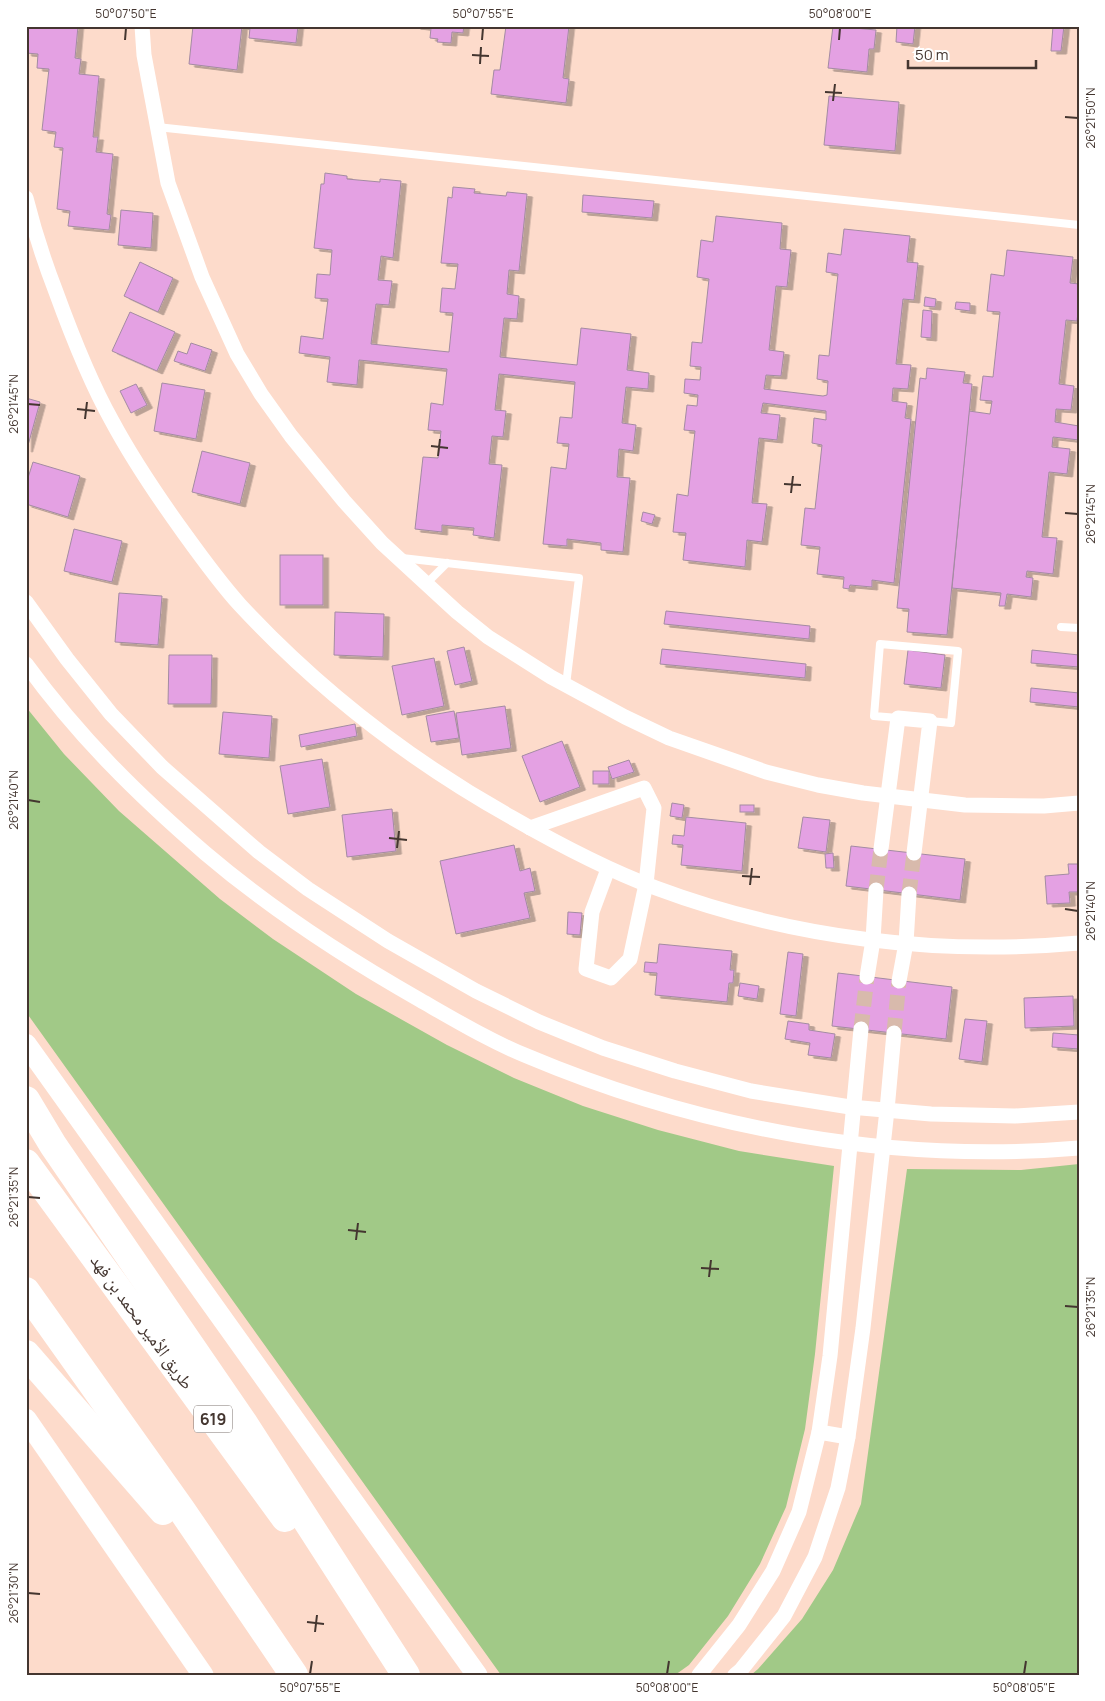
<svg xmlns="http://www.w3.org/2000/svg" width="1105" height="1701" font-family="Manrope,'Noto Naskh Arabic',sans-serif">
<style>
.park{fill:#a1c987}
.building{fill:#e4a1e3;stroke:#a38ba2;filter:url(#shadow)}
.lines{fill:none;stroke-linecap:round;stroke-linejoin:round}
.street-tunnel{stroke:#d8baac;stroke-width:15;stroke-dasharray:15 8;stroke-linecap:butt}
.lane{stroke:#fff;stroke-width:8}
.street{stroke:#fff;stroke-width:15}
.secondary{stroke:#fff;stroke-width:21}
.highway{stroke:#fff;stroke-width:28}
.ticks{fill:none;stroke:#443630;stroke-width:2}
.labels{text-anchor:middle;stroke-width:4.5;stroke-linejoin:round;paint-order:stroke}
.shield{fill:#fff;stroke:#7c726e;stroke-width:1}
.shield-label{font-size:16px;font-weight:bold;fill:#443630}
.street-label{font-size:18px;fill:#443630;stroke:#fff}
.neatline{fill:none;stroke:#443630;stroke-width:2}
.ticks-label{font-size:12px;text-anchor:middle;fill:#443630}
</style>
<defs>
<filter id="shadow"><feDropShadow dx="5.5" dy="3" stdDeviation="0" flood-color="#0004"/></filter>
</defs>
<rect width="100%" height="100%" fill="#fddbcb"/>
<g class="park">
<path d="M26,707L64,754L119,811L220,899L273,939L356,994L447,1045L514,1078L583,1106L658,1130L739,1151L834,1166L815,1354L805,1429L786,1507L760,1564L728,1616L689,1665L675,1675H501L26,1012Z"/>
<path d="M1079,1164V1675H751L758,1669L802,1619L833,1570L861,1504L907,1169L1021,1170Z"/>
</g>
<g class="building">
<path d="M27,26H78L75,58L81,59L79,74L99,76L93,137H98L96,152L113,154L107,214L111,215L109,230L68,226L70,211L57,209L63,148L54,147L56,132L42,130L49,69L37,68L38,54L26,53Z"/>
<path d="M193,26H242L237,70L189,64Z"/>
<path d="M242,26H298L296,43L249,38L250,28Z"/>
<path d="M415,26H464L463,33L452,32L451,43L437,42L438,39L430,38L431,28Z"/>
<path d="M506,26H569L563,78L569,79L566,103L491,94L494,70H500Z"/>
<path d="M833,26L876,30L874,49H869L867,72L828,68Z"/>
<path d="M897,26H915L913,44L896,42Z"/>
<path d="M1053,26H1064L1061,51H1051Z"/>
<path d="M829,96L899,102L895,151L824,145Z"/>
<path d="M325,173L347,176V179L380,182V179L401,181L393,258L381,256L378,280L392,281L389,305L376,304L371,344L449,352L453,313L440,312L442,288L455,289L458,264L441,263L448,197L452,198L453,187L475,189L474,193L506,196L507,192L527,194L519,271L509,270L507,294L519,296L517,319L504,318L500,357L577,365L581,328L631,334L627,370L649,373L648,389L626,387L622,423L636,425L633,451L619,449L617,477L630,478L623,552L601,550V543L567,539V546L543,544L551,467L566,469L569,444L557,443L560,417L572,418L575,382L499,374L495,410L506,411L503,437L492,436L489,464L502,465L494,538L473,535L474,528L442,525V532L415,529L423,457L438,458L441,431L428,430L431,403L443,405L447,369L359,360L357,385L327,382L330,357L299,353L301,336L323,339L328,299L315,298L317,274L330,275L332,250L314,248L321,184H324Z"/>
<path d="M583,195L654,201L652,218L582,212Z"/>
<path d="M121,210L153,213L151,248L118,245Z"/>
<path d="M716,216L782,223L780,249L791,250L787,287L776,286L769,350L784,352L781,376L766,375L764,389L823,396L827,395L828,381L817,379L819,355L829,356L838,274L826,272L828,253L841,255L844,229L910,236L907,262L918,263L914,300L903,299L896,364L911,365L908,389L893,388L892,401L907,403L905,418L911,419L894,583L872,580V587L850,585L849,589L843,588L844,577L817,574L820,547L801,545L805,508L815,509L822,445L812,443L814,418L826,420V411L763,403L761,413L780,415L777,440L759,438L752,503L767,504L762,542L747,540L745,567L683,560L686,533L673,532L677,494L688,496L695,431L684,430L687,405L697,406L698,395L684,393L685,379L700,380L701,367L690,366L692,342L702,343L709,279L697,277L701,240L713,242Z"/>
<path d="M1007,250L1073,257L1070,283L1079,284V304L1077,321L1066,320L1059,384L1074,386L1071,410L1056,409L1055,422L1079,426V440L1053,437L1052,447L1070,449L1067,474L1049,472L1042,537L1057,538L1053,574L1027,571L1026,577L1033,578L1031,597L1007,594L1005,606H999L1001,593L952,588L969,411L990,414L992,401L980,400L983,376L993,377L1000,312L987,311L991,274L1004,276Z"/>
<path d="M140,262L173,278L158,312L124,296Z"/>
<path d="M925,297L936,299L935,307L924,306Z"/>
<path d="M956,302L970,303V311L955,309Z"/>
<path d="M923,310L932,311L931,338L921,337Z"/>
<path d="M130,312L175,332L157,371L112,351Z"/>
<path d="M191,343L212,350L205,371L174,361L178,351L187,354Z"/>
<path d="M927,368L965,372L963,383L972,384L947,635L907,632L909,609L897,608L920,378L926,379Z"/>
<path d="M162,383L205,390L196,439L154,431Z"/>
<path d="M136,384L147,405L131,413L120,391Z"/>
<path d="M26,398L40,402L27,449H26Z"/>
<path d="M202,451L250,463L240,504L192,492Z"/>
<path d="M33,462L80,476L68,517L26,504V484Z"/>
<path d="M643,512L655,515L652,524L641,521Z"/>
<path d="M74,529L122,541L112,582L64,571Z"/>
<rect x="280" y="555" width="43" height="50"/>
<path d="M119,593L162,596L158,645L115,642Z"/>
<path d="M666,611L810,626L809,639L664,624Z"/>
<path d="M335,612L384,614L383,657L334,655Z"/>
<path d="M464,647L472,681L455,685L447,651Z"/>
<path d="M662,649L806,664L805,678L660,664Z"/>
<path d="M908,650L945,655L941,688L904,684Z"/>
<path d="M1032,650L1079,655V667L1031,663Z"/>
<path d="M169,655H212L211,704H168Z"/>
<path d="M434,658L444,706L402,715L392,666Z"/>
<path d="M1031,688L1079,693V707L1030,702Z"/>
<path d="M505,706L511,748L462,755L456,713Z"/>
<path d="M454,711L459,738L431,742L426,716Z"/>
<path d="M223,712L272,716L269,758L219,754Z"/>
<path d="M355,724L357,736L301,747L299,735Z"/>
<path d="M562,741L580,787L540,802L522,756Z"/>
<path d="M322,759L330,807L288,814L280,766Z"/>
<path d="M629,760L634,772L612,779L608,767Z"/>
<rect x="593" y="771" width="16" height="13"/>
<path d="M672,803L684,805L682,818L670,816Z"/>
<rect x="740" y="805" width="14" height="7"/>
<path d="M392,809L396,851L347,857L342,815Z"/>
<path d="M686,817L746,823L742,871L681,865L683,845L672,844L673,835L684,836Z"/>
<path d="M803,817L830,820L826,852L798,848Z"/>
<path d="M514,845L520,871L530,868L535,891L524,893L530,918L456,934L440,861Z"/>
<path d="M851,846L965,859L960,900L846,886Z"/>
<path d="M833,853L834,868H826L825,854Z"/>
<path d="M1068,864H1079V892H1069L1070,903L1047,904L1045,876L1069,874Z"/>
<path d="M568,912L582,913L580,935L567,934Z"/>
<path d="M659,944L732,951L730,970H734L733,983H729L727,1002L655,995L657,973L644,972L645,962L657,963Z"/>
<path d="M788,952L803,954L796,1016L780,1014Z"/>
<path d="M838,973L952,987L946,1039L832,1026Z"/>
<path d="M740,983L759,986L757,999L738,996Z"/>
<path d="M1073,996L1074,1026L1025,1028L1024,998Z"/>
<path d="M965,1019L987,1021L982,1062L959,1059Z"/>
<path d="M788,1021L809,1024V1030L835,1034L831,1058L808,1055L810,1043L785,1039Z"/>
<path d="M1053,1033L1079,1035V1049L1052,1047Z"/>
</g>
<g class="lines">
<g class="street-tunnel">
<path d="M876,890L881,849"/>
<path d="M909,894L914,853"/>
<path d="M861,1029L867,977"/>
<path d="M894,1033L899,981"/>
</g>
<g class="lane">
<path d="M157,127L1079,225"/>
<path d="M402,558L579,578L566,685"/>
<path d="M426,584L447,563"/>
<path d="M1061,627L1079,628"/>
<path d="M898,718L874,716L880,644L958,651L951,723L930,721"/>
</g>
<g class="street">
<path d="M142,26L144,55L168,183L202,277L237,354L261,394L291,436L344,501L382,543L457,612L488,637L551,677L625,717L669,738L766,772L818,785L863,793L965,805L1044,806L1079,803"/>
<path d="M26,198C34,230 44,261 56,292C72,336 89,380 112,421C133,460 158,497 184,533C202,558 220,583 240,605C319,690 411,761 511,817C558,844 605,869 656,888C790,938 937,956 1079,943"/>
<path d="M26,602L67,659L111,714L162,767L259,852L308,889L388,941L476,991L539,1022L603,1048L675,1071L751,1091L850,1107L931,1114L1015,1116L1079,1112"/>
<path d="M26,664C79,737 138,795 205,853C272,910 344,957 420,1000C455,1020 490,1041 527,1056C700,1129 892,1164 1079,1148"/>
<path d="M530,828L644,788L654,808L646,884L630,959L611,978L586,969L592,912L608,869"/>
<path d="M881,849L898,718L930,721L914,853"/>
<path d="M867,977L873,940L876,890"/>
<path d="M899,981L906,943L909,894"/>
<path d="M819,1432L848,1437"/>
<path d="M699,1675L739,1625L773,1571L799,1512L819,1432L830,1356L861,1029"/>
<path d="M735,1675L741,1670L784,1616L815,1557L838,1488L848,1437L863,1328L887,1110L894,1033"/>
</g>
<g class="secondary">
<path d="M26,1044L477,1675"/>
<path d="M26,1419L203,1675"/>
</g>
<g class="highway">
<path d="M26,1100L53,1145L245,1425L406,1675"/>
<path d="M26,1163L285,1518"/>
<path d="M26,1291L181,1509L294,1675"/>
<path d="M26,1354L163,1511"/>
</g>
</g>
<path class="ticks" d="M125,40L126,28M482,40L483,28M839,40L840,28M472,55L489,56M480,64L481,47M825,92L842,93M833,101L835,84M1065,117L1078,118M28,404L40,405M77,409L95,411M85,419L87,402M431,446L448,448M438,456L440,439M784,484L801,485M791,493L793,476M1065,513L1078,514M28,800L40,802M389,838L407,840M397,848L399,831M742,876L760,877M750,885L752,868M1065,909L1078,911M28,1197L40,1198M348,1230L366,1232M356,1240L358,1223M701,1268L719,1269M709,1277L711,1260M1065,1306L1078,1307M28,1593L40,1594M307,1622L324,1624M315,1632L317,1615M310,1674L312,1661M667,1674L669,1661M1024,1674L1026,1661"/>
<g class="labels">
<rect class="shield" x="194" y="1405.5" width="38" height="27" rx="4"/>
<g class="shield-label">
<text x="213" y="1425">619</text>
</g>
<g class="street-label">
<text transform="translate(142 1322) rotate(54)" y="6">طريق الأمير محمد بن فهد</text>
</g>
</g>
<rect width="1105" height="1701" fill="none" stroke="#ffffff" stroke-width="55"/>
<path d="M908 60v8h128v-8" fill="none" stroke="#443630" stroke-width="2.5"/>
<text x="915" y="60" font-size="15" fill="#443630" stroke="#ffffff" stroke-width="4" paint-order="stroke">50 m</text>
<rect x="28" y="28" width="1050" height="1646" class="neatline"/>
<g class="ticks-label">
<text x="126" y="18">50°07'50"E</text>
<text x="483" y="18">50°07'55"E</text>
<text x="840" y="18">50°08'00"E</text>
<text transform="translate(1091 118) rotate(-90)" y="4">26°21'50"N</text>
<text transform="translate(14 404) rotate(-90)" y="4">26°21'45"N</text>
<text transform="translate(1091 514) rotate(-90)" y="4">26°21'45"N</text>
<text transform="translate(14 800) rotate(-90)" y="4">26°21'40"N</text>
<text transform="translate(1091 911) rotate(-90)" y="4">26°21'40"N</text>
<text transform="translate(14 1197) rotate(-90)" y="4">26°21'35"N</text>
<text transform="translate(1091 1307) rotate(-90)" y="4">26°21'35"N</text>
<text transform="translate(14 1593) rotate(-90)" y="4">26°21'30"N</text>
<text x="310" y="1692">50°07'55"E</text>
<text x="667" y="1692">50°08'00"E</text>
<text x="1024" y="1692">50°08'05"E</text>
</g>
</svg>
